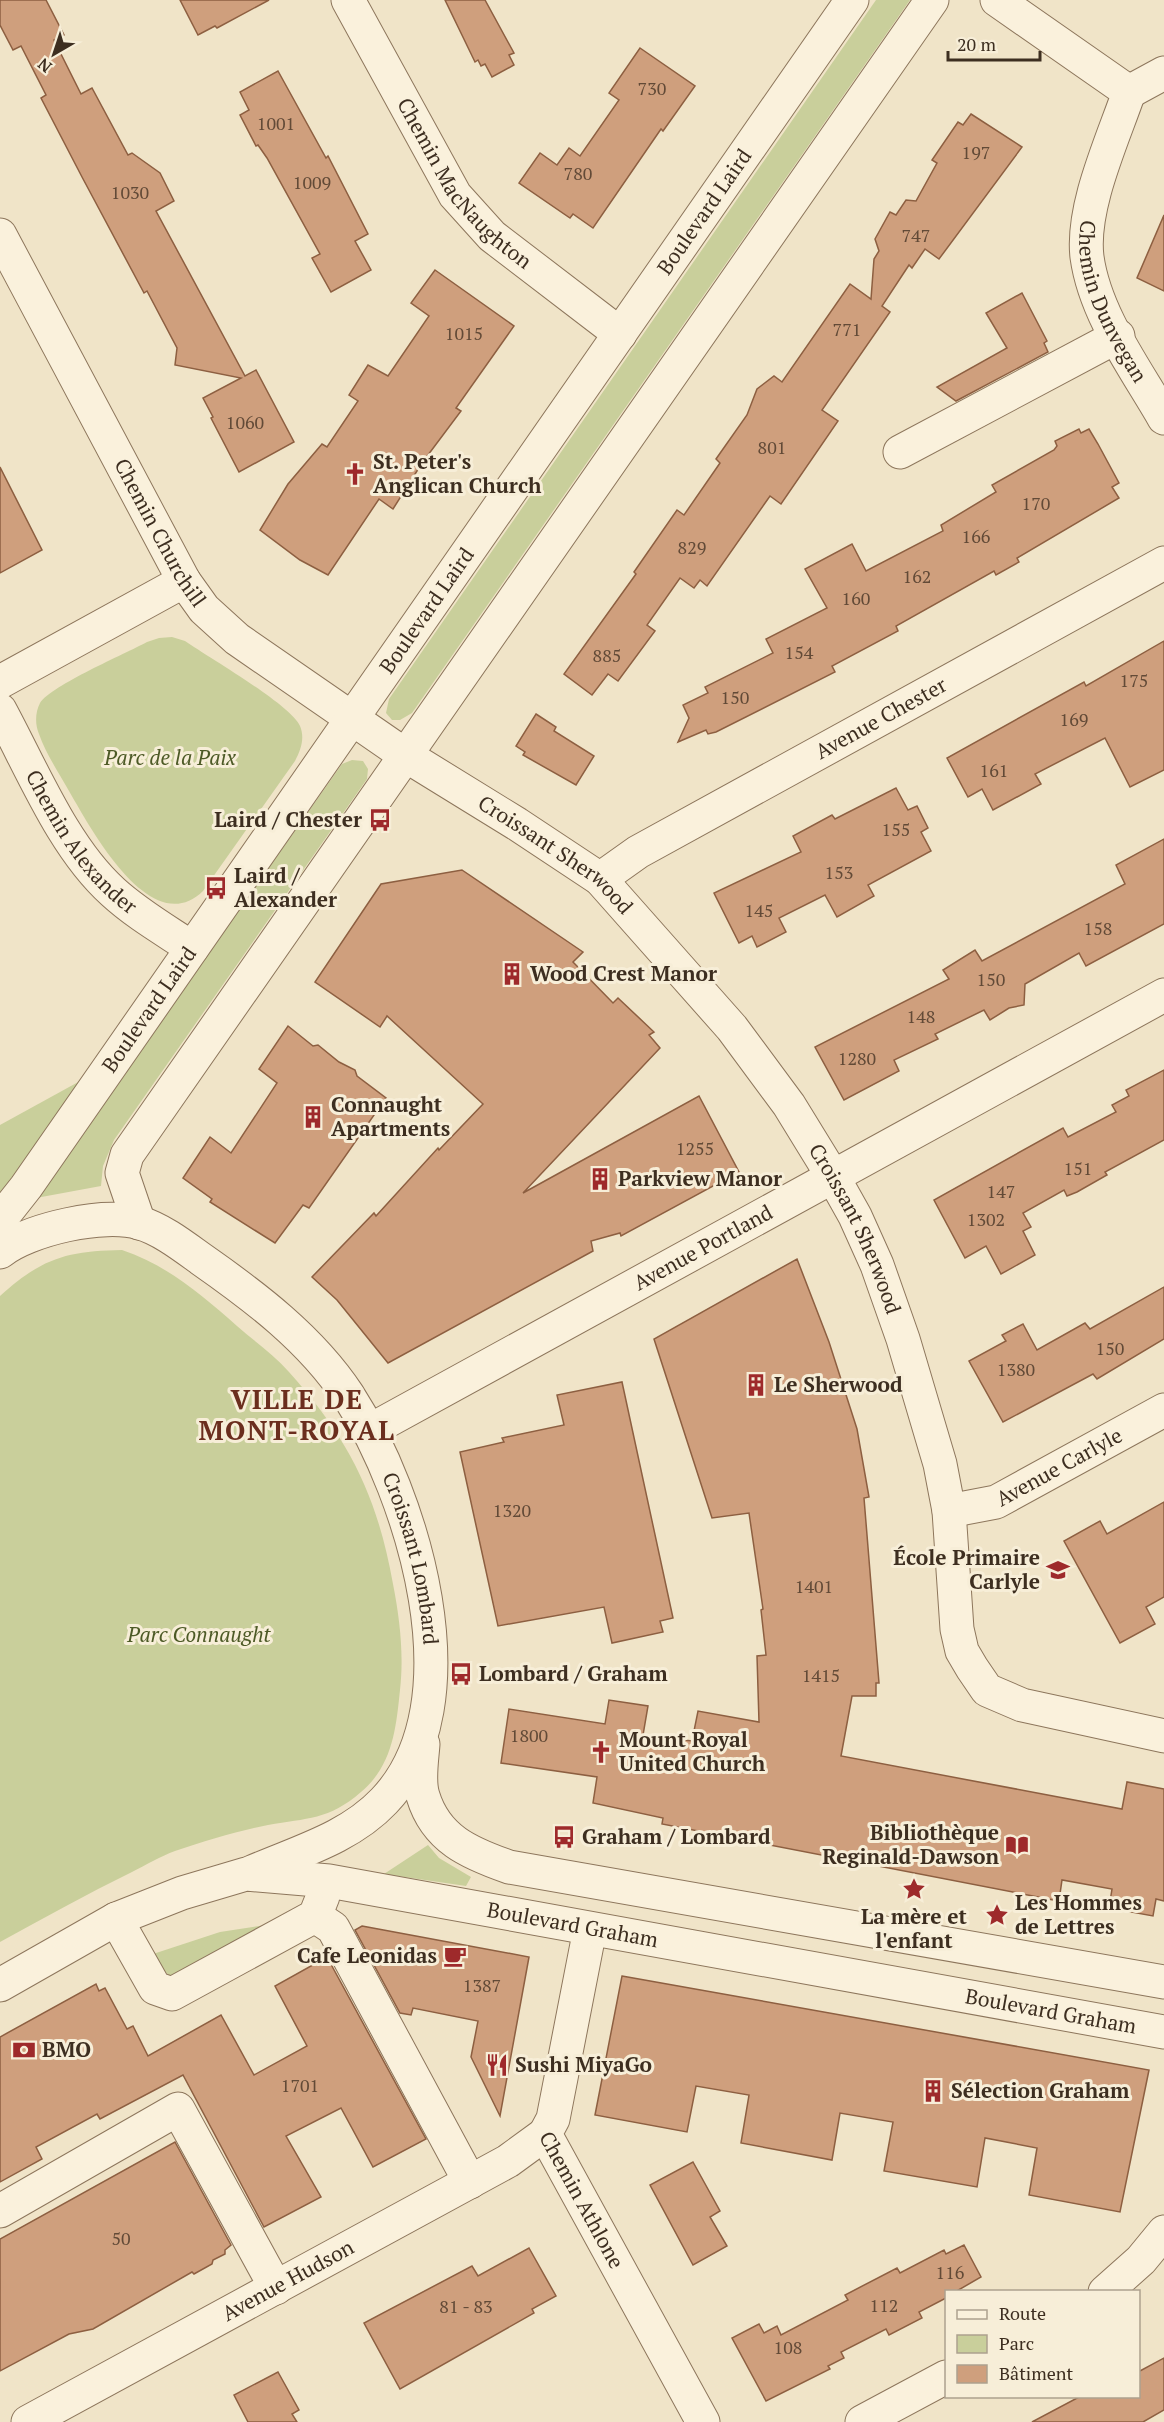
<svg xmlns="http://www.w3.org/2000/svg" width="1164" height="2422" font-family="'PT Serif',serif">
<style>
.green{fill:#c9cf9b}
.building{fill:#cf9f7d;stroke:#8d5f41;stroke-width:1.5}
.lines{fill:none;stroke-linecap:round;stroke-linejoin:round}
.minor-casing{stroke:#8d765c;stroke-width:35}
.minor{stroke:#faf1dc;stroke-width:33}
.labels{text-anchor:middle;stroke-width:6;stroke-linejoin:round;paint-order:stroke}
.number-label{font-size:18px;fill:#624a37}
.street-label{font-size:21px;fill:#3d2e20;stroke:#f7eed8}
.poi-label{font-size:21px;font-weight:bold;fill:#3d2e20;stroke:#f7eed8;text-anchor:start}
.park-label{font-size:21px;font-style:italic;fill:#4d5a26;stroke:#f7eed8}
.district-label{font-size:27px;font-weight:bold;letter-spacing:1.5px;fill:#6b2e1e;stroke:#f7eed8}
</style>
<rect width="100%" height="100%" fill="#f0e4c8"/>
<g class="green">
<path d="M876,0H910L412,713L400,720H392L386,713L389,699Z"/>
<path d="M172,637L185,641C208,657 291,705 300,726C305,738 301,750 295,761L203,891C151,942 90,827 69,791C59,773 46,754 39,734C35,724 35,713 40,703C52,685 125,654 147,642L159,638Z"/>
<path d="M352,760L363,761L368,769L367,779L114,1140L103,1166L101,1186L36,1198L342,764Z"/>
<path d="M111,1064L0,1220V1125Z"/>
<path d="M122,1250C167,1265 202,1295 237,1326C254,1341 274,1355 289,1372C349,1439 377,1495 393,1584C400,1620 404,1655 400,1690C396,1728 393,1765 361,1792C329,1820 307,1818 268,1825C237,1831 205,1841 175,1851C161,1856 146,1865 132,1872C87,1894 44,1918 0,1942V1296C42,1258 67,1251 122,1250Z"/>
<path d="M428,1845L439,1858L471,1877L466,1886L384,1874Z"/>
<path d="M273,1924L171,1977L161,1968L153,1954L220,1932Z"/>
</g>
<g class="building">
<path d="M0,0H46L64,35L54,40L81,94L92,88L128,155L132,153L160,173L174,201L156,211L245,376L256,370L294,442L239,472L211,418L213,417L203,398L241,378L175,365L177,348L147,291L144,293L82,177L41,98L46,95L21,46L13,50L0,25Z"/>
<path d="M180,0H269L217,28L215,26L198,35Z"/>
<path d="M445,0H485L514,53L509,55L514,65L492,77L485,64L481,66L478,60L475,62Z"/>
<path d="M640,48L695,86L663,131L661,129L593,228L573,214L570,218L519,183L540,153L557,165L569,148L580,156L619,100L609,93Z"/>
<path d="M278,71L326,158L328,156L368,234L355,241L371,270L331,292L312,258L320,254L267,158L258,145L256,146L240,115L249,110L240,92Z"/>
<path d="M971,114L1022,147L939,259L925,249L912,268L909,265L882,306L890,312L822,410L838,421L781,504L770,496L707,586L700,580L694,588L680,578L647,625L655,631L618,681L608,674L592,695L564,674L636,574L634,572L677,510L684,515L720,463L716,459L747,415L757,389L774,376L782,382L850,284L871,299L874,259L879,251L875,239L890,212L896,215L906,200L916,201L937,163L932,160L958,122L963,125Z"/>
<path d="M1164,215V291L1137,278Z"/>
<path d="M435,270L514,326L456,408L461,411L422,463L393,509L379,499L328,575L300,560L260,530L288,484L322,444L327,447L358,401L349,395L368,365L388,376L429,316L411,303Z"/>
<path d="M1022,293L1047,341L1044,343L1048,352L956,401L937,387L1007,348L986,313Z"/>
<path d="M1079,429L1081,433L1089,429L1098,444L1119,483L1112,487L1119,498L1017,558L1019,562L996,575L994,571L896,626L898,631L832,666L835,672L716,732L708,734L706,730L678,742L689,718L683,705L708,693L705,687L773,653L766,639L827,608L805,569L852,544L866,571L943,531L941,525L996,492L992,485L1054,450L1057,446L1055,441Z"/>
<path d="M0,467L42,550L0,573Z"/>
<path d="M1164,641V770L1130,787L1105,738L1035,774L1041,784L993,810L982,789L968,797L947,758L1084,682L1086,686Z"/>
<path d="M536,714L556,727L554,731L594,756L576,785L523,755L525,752L516,746Z"/>
<path d="M896,788L908,810L917,806L928,828L921,832L931,851L868,885L874,896L837,917L825,895L779,918L786,932L757,947L752,936L739,943L714,893L801,852L793,836L832,815L835,819Z"/>
<path d="M1164,839V924L1086,966L1079,953L1025,984L1024,1005L1009,1008L990,1020L984,1010L935,1034L938,1039L894,1060L899,1071L844,1100L815,1047L949,979L943,970L975,950L982,961L1125,884L1116,865Z"/>
<path d="M462,870L583,952L573,962L613,1003L618,998L654,1032L649,1035L660,1048L523,1193L699,1096L739,1172L621,1236L620,1233L591,1241L593,1251L388,1363L337,1300L312,1277L374,1213L376,1216L438,1148L439,1150L483,1104L387,1016L380,1027L315,982L381,884Z"/>
<path d="M288,1026L313,1046L318,1045L339,1062L355,1070L357,1076L386,1098L309,1208L303,1205L275,1243L210,1202L212,1199L183,1178L210,1137L231,1153L277,1083L259,1069Z"/>
<path d="M1164,1070V1140L1105,1172L1107,1175L1077,1192L1067,1196L1064,1190L1023,1213L1031,1227L1023,1231L1035,1255L1001,1274L986,1246L965,1258L934,1200L1063,1128L1068,1137L1116,1112L1112,1105L1129,1096L1126,1090Z"/>
<path d="M797,1259L829,1342L857,1429L869,1497L864,1498L879,1683H876V1696H852L841,1756L1122,1809L1127,1782L1164,1789V1901L1156,1899L1153,1916L1109,1908L1112,1889L1062,1880L1059,1901L662,1824L663,1818L593,1803L597,1777L501,1763L509,1709L605,1724L609,1700L648,1706L643,1735L692,1741L698,1711L759,1722L757,1656L766,1655L761,1610L763,1609L749,1513L712,1518L654,1339Z"/>
<path d="M1164,1287V1339L1097,1379L1093,1374L1003,1422L969,1361L1006,1341L1002,1335L1023,1324L1037,1350L1085,1323L1090,1329Z"/>
<path d="M622,1382L673,1618L660,1621L663,1632L612,1643L604,1607L498,1626L460,1452L504,1442L502,1438L564,1425L557,1395Z"/>
<path d="M1164,1502V1597L1146,1607L1155,1624L1120,1643L1064,1541L1100,1521L1107,1534Z"/>
<path d="M362,1926L529,1957L500,2116L471,2057L478,2021L413,2008L411,2015L400,2013L355,1930Z"/>
<path d="M327,1957L426,2139L373,2167L341,2108L286,2136L321,2197L264,2227L183,2075L100,2119L97,2114L36,2147L42,2159L0,2182V2037L96,1984L99,1991L105,1988L127,2029L133,2026L148,2056L221,2015L254,2075L307,2046L275,1986Z"/>
<path d="M622,1976L1149,2070L1120,2212L1029,2195L1037,2148L985,2138L977,2187L884,2171L893,2122L840,2113L832,2160L741,2143L749,2095L696,2086L687,2132L595,2115Z"/>
<path d="M175,2142L231,2245L225,2250V2254L213,2260L212,2264L194,2274L192,2272L93,2329L69,2334L0,2371V2239Z"/>
<path d="M693,2162L720,2211L710,2217L727,2246L693,2265L650,2185Z"/>
<path d="M964,2245L981,2277L955,2292H946V2298L919,2312L922,2318L889,2335L886,2329L841,2352L844,2358L828,2366L830,2369L766,2401L732,2338L759,2324L764,2333L777,2326L781,2335L848,2300L845,2295L897,2268L900,2273L944,2250L946,2254Z"/>
<path d="M529,2248L556,2296L532,2309L534,2313L400,2389L364,2323L472,2266L478,2276Z"/>
<path d="M1164,2358V2410L1143,2422H1032L1079,2397H1138V2372Z"/>
<path d="M278,2372L299,2410L292,2414L297,2422H248L234,2395Z"/>
</g>
<g class="lines">
<g class="minor-casing">
<g id="minor">
<path id="s1" d="M348,0L455,195L492,236L620,334"/>
<path id="s2" d="M997,0L1129,92C1113,139 1081,207 1087,257C1095,315 1136,369 1164,418"/>
<path d="M1129,92L1164,73"/>
<path id="s3" d="M0,235L184,581L204,609L237,639L405,755L517,824L600,879L732,1028L789,1105L832,1175L855,1216L877,1265L903,1339L940,1464L949,1511L957,1629L962,1651L972,1668L987,1690L1022,1705L1164,1736"/>
<path d="M900,452L1118,336"/>
<path d="M0,682L184,581"/>
<path id="s4" d="M0,710C32,769 63,847 113,892C137,914 165,930 192,948"/>
<path id="s5" d="M600,879L638,852L1164,563"/>
<path id="s6" d="M0,1220L26,1187L852,0"/>
<path d="M139,1223L122,1173L127,1155L932,0"/>
<path id="s7" d="M0,1252C29,1229 104,1212 140,1223C161,1229 183,1246 201,1259C254,1296 311,1339 348,1395C412,1494 478,1703 384,1801C349,1838 298,1852 252,1872"/>
<path id="s8" d="M369,1431L1164,995"/>
<path id="s9" d="M949,1511L996,1502L1164,1410"/>
<path d="M423,1744C422,1759 418,1781 423,1796C436,1839 469,1853 509,1867L1164,1982"/>
<path d="M315,1916L333,1928L470,2182"/>
<path d="M116,1919L155,1988L172,1994L315,1916L323,1896"/>
<path id="s10" d="M590,1929L553,2119L545,2134L703,2422"/>
<path id="s11" d="M0,1985L116,1919L182,1893L246,1874L329,1881L1164,2032"/>
<path d="M0,2211L178,2109L276,2288"/>
<path d="M1105,2292L1141,2260L1164,2232"/>
<path id="s12" d="M28,2422L508,2161L545,2134"/>
<path d="M862,2422L946,2377"/>
</g>
</g>
<use href="#minor" class="minor"/>
</g>
<defs>
<g id="church-bare" transform="scale(1.8)"><path d="M-1.2-6h2.4v3.5h3.3v2.4h-3.3V6h-2.4V-.1h-3.3v-2.4h3.3Z" fill="#9e2a2b" stroke="#f7eed8" stroke-width="2.5" paint-order="stroke"/></g>
<g id="bus-bare" transform="scale(1.8)"><path d="M-5-6H5V4H4V6H2V4H-2V6H-4V4H-5ZM-3.5-4V0h7V-4ZM-3.5 1.2v1.5H-2V1.2ZM2 1.2v1.5H3.5V1.2Z" fill="#9e2a2b" stroke="#f7eed8" stroke-width="2.5" paint-order="stroke"/></g>
<g id="building-bare" transform="scale(1.8)"><path d="M-4-6H4V6H1V3H-1V6H-4ZM-2.5-4.3h1.7v1.8h-1.7ZM.8-4.3h1.7v1.8H.8ZM-2.5-1h1.7V.8h-1.7ZM.8-1h1.7V.8H.8Z" fill="#9e2a2b" stroke="#f7eed8" stroke-width="2.5" paint-order="stroke"/></g>
<g id="school-bare" transform="scale(1.8)"><path d="M0-5L7-2L0 1L-7-2ZM-4 1L0 2.5L4 1V4Q0 6-4 4Z" fill="#9e2a2b" stroke="#f7eed8" stroke-width="2.5" paint-order="stroke"/></g>
<g id="library-bare" transform="scale(1.8)"><path d="M-6-4Q-3-5.5-.7-3.5V5Q-3 3-6 4ZM6-4Q3-5.5 .7-3.5V5Q3 3 6 4Z" fill="#9e2a2b" stroke="#f7eed8" stroke-width="2.5" paint-order="stroke"/></g>
<g id="sight-bare" transform="scale(1.8)"><path d="M0-6L1.8-2.2L6-1.7L2.9 1.2L3.7 5.4L0 3.3L-3.7 5.4L-2.9 1.2L-6-1.7L-1.8-2.2Z" fill="#9e2a2b" stroke="#f7eed8" stroke-width="2.5" paint-order="stroke"/></g>
<g id="cafe-bare" transform="scale(1.8)"><path d="M-5.5-4.5H6V0H3Q3 3.5 0 3.5H-2.5Q-5.5 3.5-5.5 0ZM3-3.2v2h1.7v-2ZM-6 4.5H4V6H-6Z" fill="#9e2a2b" stroke="#f7eed8" stroke-width="2.5" paint-order="stroke"/></g>
<g id="bank-bare" transform="scale(1.8)"><path d="M-6-4H6V4H-6ZM0-2.3a2.3 2.3 0 1 0 0 4.6a2.3 2.3 0 1 0 0-4.6Z" fill="#9e2a2b" stroke="#f7eed8" stroke-width="2.5" paint-order="stroke"/></g>
<g id="restaurant-bare" transform="scale(1.8)"><path d="M-5-6h1v4h1v-4h1v4h1v-4h1v5L-1.5 .5V6h-2V.5L-5-1ZM5-6V6H3V1.5H1.5Q1.5-4 5-6Z" fill="#9e2a2b" stroke="#f7eed8" stroke-width="2.5" paint-order="stroke"/></g>
</defs>
<g fill-rule="evenodd">
<use href="#church-bare" x="355" y="474"/>
<use href="#bus-bare" x="380" y="820"/>
<use href="#bus-bare" x="216" y="888"/>
<use href="#building-bare" x="512" y="974"/>
<use href="#building-bare" x="313" y="1117"/>
<use href="#building-bare" x="600" y="1179"/>
<use href="#building-bare" x="756" y="1385"/>
<use href="#school-bare" x="1058" y="1570"/>
<use href="#bus-bare" x="461" y="1674"/>
<use href="#church-bare" x="601" y="1752"/>
<use href="#bus-bare" x="564" y="1837"/>
<use href="#library-bare" x="1017" y="1845"/>
<use href="#sight-bare" x="914" y="1889"/>
<use href="#sight-bare" x="997" y="1915"/>
<use href="#cafe-bare" x="455" y="1956"/>
<use href="#bank-bare" x="24" y="2050"/>
<use href="#restaurant-bare" x="497" y="2065"/>
<use href="#building-bare" x="933" y="2091"/>
</g>
<g class="labels">
<g class="number-label">
<text x="652" y="95">730</text>
<text x="276" y="130">1001</text>
<text x="976" y="159">197</text>
<text x="578" y="180">780</text>
<text x="312" y="189">1009</text>
<text x="130" y="199">1030</text>
<text x="916" y="242">747</text>
<text x="847" y="336">771</text>
<text x="464" y="340">1015</text>
<text x="245" y="429">1060</text>
<text x="772" y="454">801</text>
<text x="1036" y="510">170</text>
<text x="976" y="543">166</text>
<text x="692" y="554">829</text>
<text x="917" y="583">162</text>
<text x="856" y="605">160</text>
<text x="799" y="659">154</text>
<text x="607" y="662">885</text>
<text x="1134" y="687">175</text>
<text x="735" y="704">150</text>
<text x="1074" y="726">169</text>
<text x="994" y="777">161</text>
<text x="896" y="836">155</text>
<text x="839" y="879">153</text>
<text x="759" y="917">145</text>
<text x="1098" y="935">158</text>
<text x="991" y="986">150</text>
<text x="921" y="1023">148</text>
<text x="857" y="1065">1280</text>
<text x="695" y="1155">1255</text>
<text x="1078" y="1175">151</text>
<text x="1001" y="1198">147</text>
<text x="986" y="1226">1302</text>
<text x="1110" y="1355">150</text>
<text x="1016" y="1376">1380</text>
<text x="512" y="1517">1320</text>
<text x="814" y="1593">1401</text>
<text x="821" y="1682">1415</text>
<text x="529" y="1742">1800</text>
<text x="482" y="1992">1387</text>
<text x="300" y="2092">1701</text>
<text x="121" y="2245">50</text>
<text x="950" y="2279">116</text>
<text x="884" y="2312">112</text>
<text x="466" y="2313">81 - 83</text>
<text x="788" y="2354">108</text>
</g>
<g class="street-label">
<text dy="7" stroke="none"><textPath href="#s1" startOffset="219">Chemin MacNaughton</textPath></text>
<text dy="7" stroke="none"><textPath href="#s6" startOffset="1230">Boulevard Laird</textPath></text>
<text dy="7" stroke="none"><textPath href="#s2" startOffset="382">Chemin Dunvegan</textPath></text>
<text dy="7" stroke="none"><textPath href="#s3" startOffset="338">Chemin Churchill</textPath></text>
<text dy="7" stroke="none"><textPath href="#s6" startOffset="744">Boulevard Laird</textPath></text>
<text dy="7" stroke="none"><textPath href="#s5" startOffset="324">Avenue Chester</textPath></text>
<text dy="7" stroke="none"><textPath href="#s4" startOffset="156">Chemin Alexander</textPath></text>
<text dy="7" stroke="none"><textPath href="#s3" startOffset="856">Croissant Sherwood</textPath></text>
<text dy="7" stroke="none"><textPath href="#s6" startOffset="258">Boulevard Laird</textPath></text>
<text dy="7" stroke="none"><textPath href="#s3" startOffset="1342">Croissant Sherwood</textPath></text>
<text dy="7" stroke="none"><textPath href="#s8" startOffset="381">Avenue Portland</textPath></text>
<text dy="7" stroke="none"><textPath href="#s9" startOffset="120">Avenue Carlyle</textPath></text>
<text dy="7" stroke="none"><textPath href="#s7" startOffset="596">Croissant Lombard</textPath></text>
<text dy="7" stroke="none"><textPath href="#s11" startOffset="602">Boulevard Graham</textPath></text>
<text dy="7" stroke="none"><textPath href="#s11" startOffset="1088">Boulevard Graham</textPath></text>
<text dy="7" stroke="none"><textPath href="#s10" startOffset="286">Chemin Athlone</textPath></text>
<text dy="7" stroke="none"><textPath href="#s12" startOffset="296">Avenue Hudson</textPath></text>
</g>
<g class="poi-label">
<text x="373" y="469">St. Peter's<tspan x="373" dy="24">Anglican Church</tspan></text>
<text x="362" y="827" text-anchor="end">Laird / Chester</text>
<text x="234" y="883">Laird /<tspan x="234" dy="24">Alexander</tspan></text>
<text x="530" y="981">Wood Crest Manor</text>
<text x="331" y="1112">Connaught<tspan x="331" dy="24">Apartments</tspan></text>
<text x="618" y="1186">Parkview Manor</text>
<text x="774" y="1392">Le Sherwood</text>
<text x="1040" y="1565" text-anchor="end">École Primaire<tspan x="1040" dy="24">Carlyle</tspan></text>
<text x="479" y="1681">Lombard / Graham</text>
<text x="619" y="1747">Mount Royal<tspan x="619" dy="24">United Church</tspan></text>
<text x="999" y="1840" text-anchor="end">Bibliothèque<tspan x="999" dy="24">Reginald-Dawson</tspan></text>
<text x="582" y="1844">Graham / Lombard</text>
<text x="1015" y="1910">Les Hommes<tspan x="1015" dy="24">de Lettres</tspan></text>
<text x="914" y="1924" text-anchor="middle">La mère et<tspan x="914" dy="24">l'enfant</tspan></text>
<text x="437" y="1963" text-anchor="end">Cafe Leonidas</text>
<text x="42" y="2057">BMO</text>
<text x="515" y="2072">Sushi MiyaGo</text>
<text x="951" y="2098">Sélection Graham</text>
</g>
<g class="park-label">
<text x="170" y="765">Parc de la Paix</text>
<text x="199" y="1642">Parc Connaught</text>
</g>
<g class="district-label">
<text x="297" y="1409">VILLE DE<tspan x="297" dy="31">MONT-ROYAL</tspan></text>
</g>
</g>
<rect x="945" y="2290" width="195" height="108" fill="#f7eed8" stroke="#ada18e" stroke-width="1.5"/>
<rect x="957" y="2310" width="30" height="9" fill="#faf1dc" stroke="#ada18e" stroke-width="1.5"/>
<text x="999" y="2320" font-size="18" fill="#3d2e20">Route</text>
<rect x="957" y="2335" width="30" height="18" fill="#c9cf9b" stroke="#ada18e" stroke-width="1.5"/>
<text x="999" y="2350" font-size="18" fill="#3d2e20">Parc</text>
<rect x="957" y="2365" width="30" height="18" fill="#cf9f7d" stroke="#ada18e" stroke-width="1.5"/>
<text x="999" y="2380" font-size="18" fill="#3d2e20">Bâtiment</text>
<g transform="translate(54 54) rotate(219)" stroke="#f7eed8" stroke-width="4.5" paint-order="stroke">
<path d="M0-4.5L10 22L0 15L-10 22Z" fill="#3d2e20"/>
<text y="-9" font-size="16" font-weight="bold" text-anchor="middle" fill="#3d2e20">N</text>
</g>
<path d="M948 51v9h92v-9" fill="none" stroke="#3d2e20" stroke-width="3"/>
<text x="957" y="51" font-size="18" fill="#3d2e20" stroke="#f7eed8" stroke-width="4.5" paint-order="stroke">20 m</text>
</svg>
